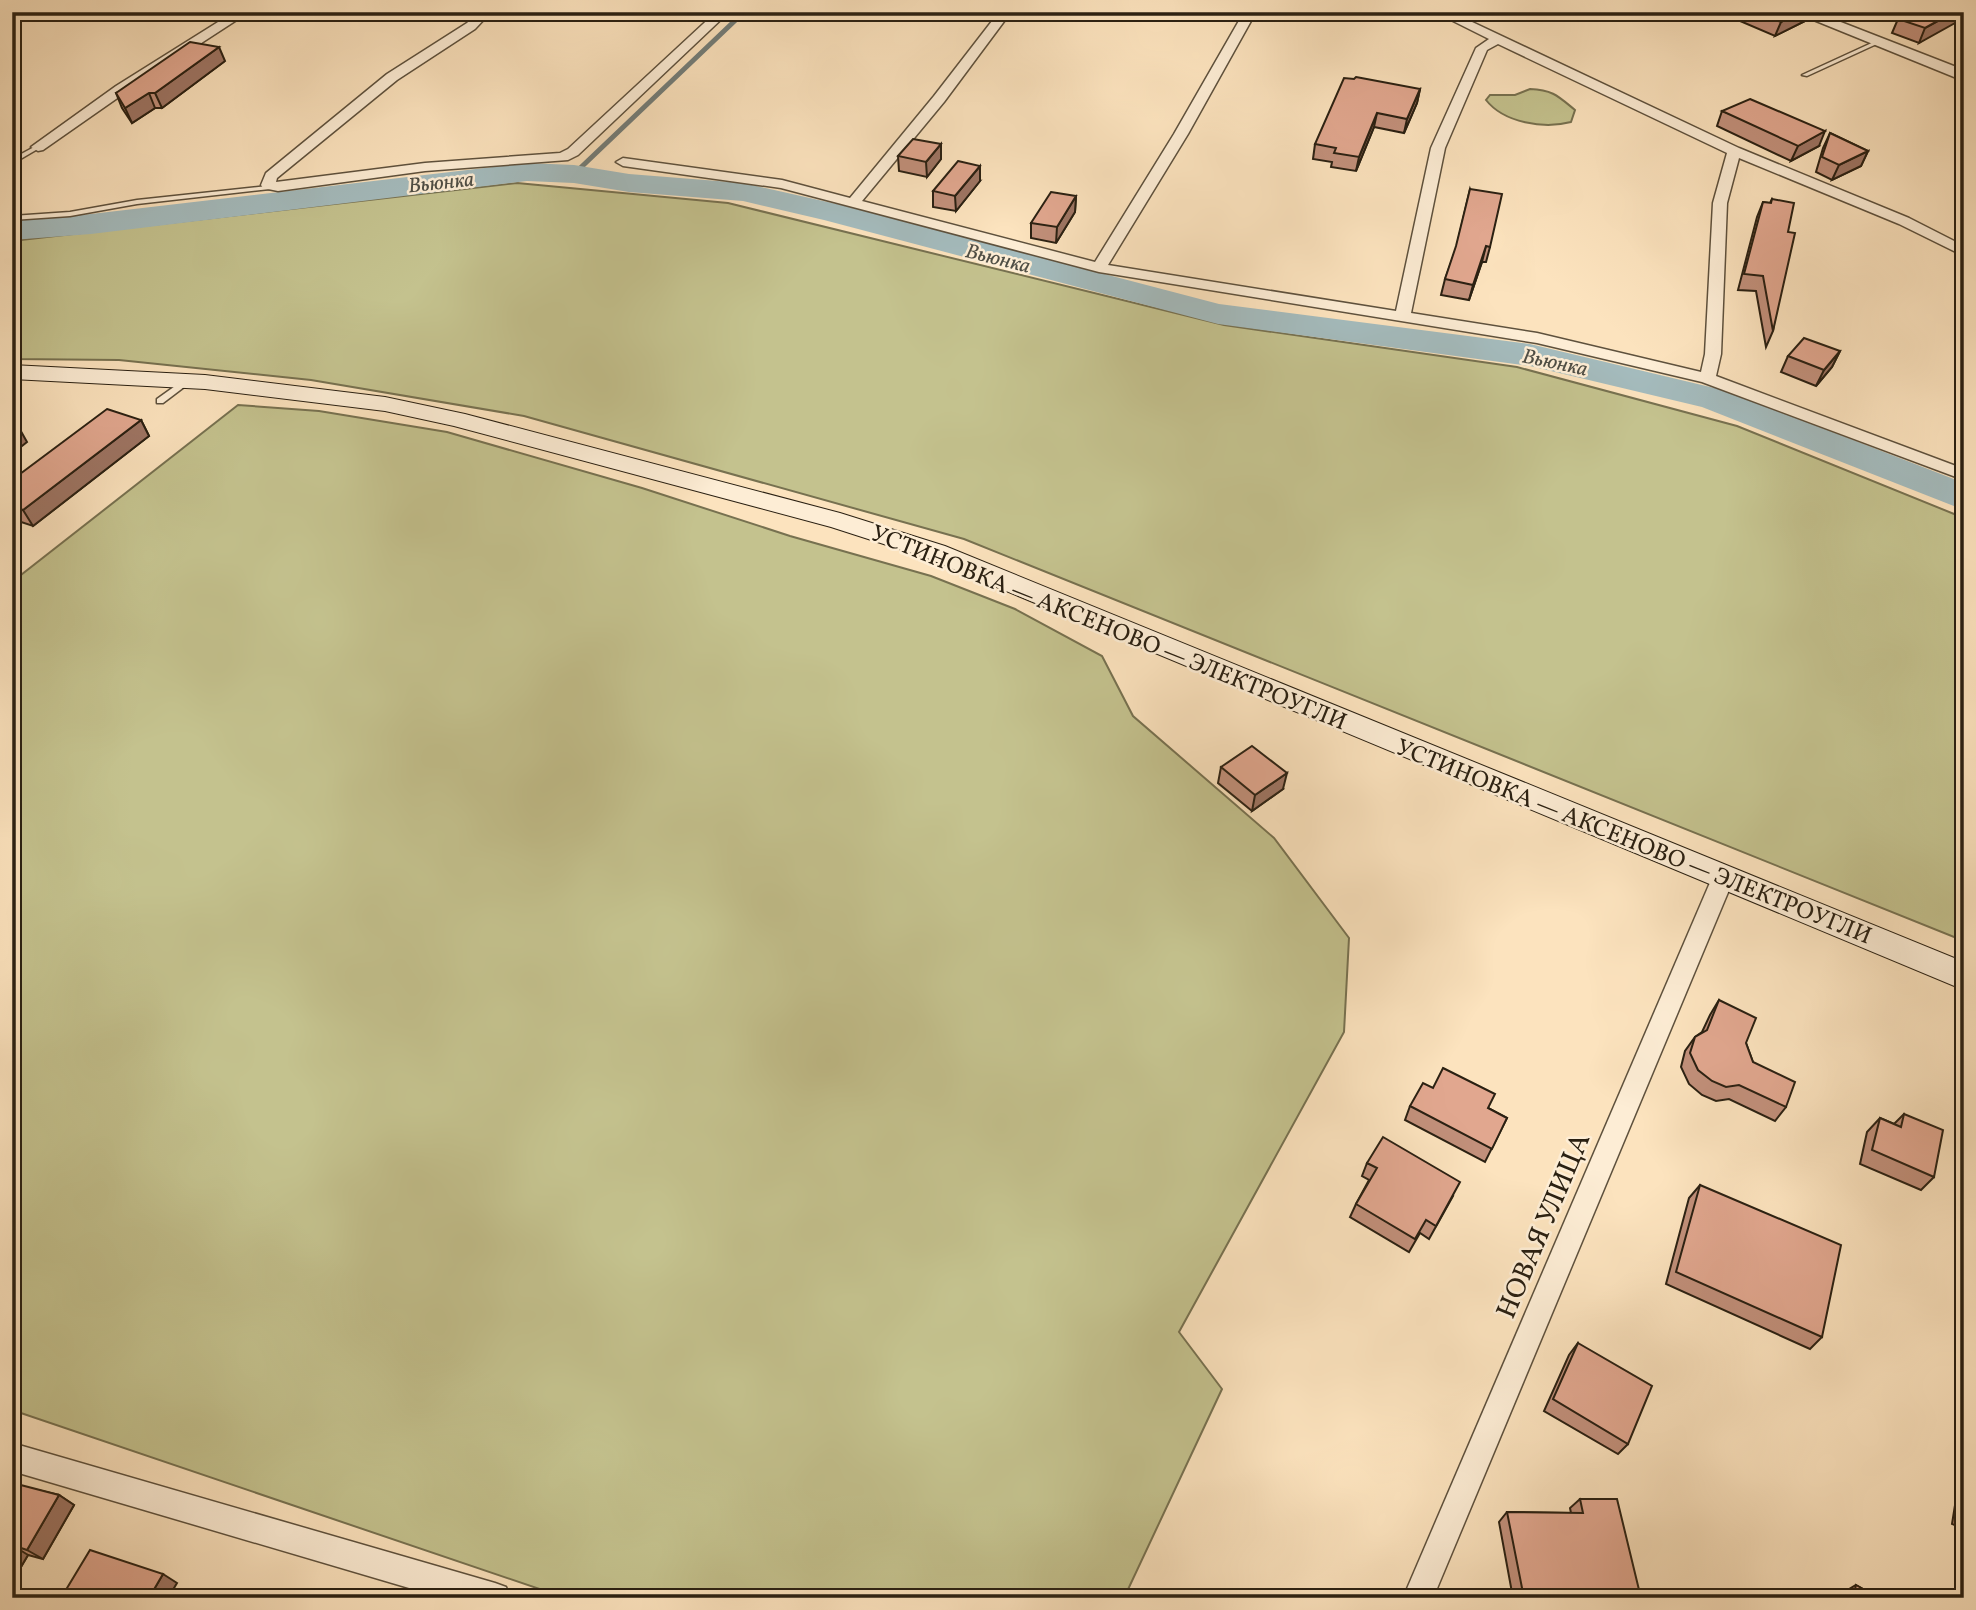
<svg xmlns="http://www.w3.org/2000/svg" width="1976" height="1610" font-family="Vollkorn,serif">
<style>
.green{fill:#c4c28e;stroke:#777150;stroke-width:2}
.lines{fill:none;stroke-linecap:round;stroke-linejoin:round}
.stream{stroke:#737d79;stroke-width:5}
.river{fill:#a4bbbd;fill-rule:evenodd}
.service-casing{stroke:#5e513d;stroke-width:3}
.minor-casing{stroke:#5e513d;stroke-width:3}
.tertiary-casing{stroke:#5e513d;stroke-width:3}
.secondary-casing{stroke:#2a2012;stroke-width:2}
.service{fill:#fdedd5;fill-rule:evenodd}
.minor{fill:#fdedd5;fill-rule:evenodd}
.tertiary{fill:#fdedd5;fill-rule:evenodd}
.secondary{fill:#fdedd5;fill-rule:evenodd}
.wall{fill:#c2907b;stroke:#2a2012;stroke-width:2}
.shaded-wall{fill:#9e7564;stroke:#2a2012;stroke-width:2}
.building{fill:#e1a78f;stroke:#2a2012;stroke-width:2}
.labels{text-anchor:middle;stroke-width:5;stroke-linejoin:round;paint-order:stroke}
.far-water-label{font-size:21px;font-style:italic;fill:#4f4e45;stroke:#fdedd5}
.street-label{font-size:24px;fill:#2a2012;stroke:#fdedd5}
.near-street-label{font-size:28px;fill:#2a2012;stroke:#fdedd5}
</style>
<rect width="100%" height="100%" fill="#fce3be"/>
<filter id="stains"><feTurbulence type="fractalNoise" baseFrequency=".00286" numOctaves="4"/><feColorMatrix values="0 0 0 0 .2 0 0 0 0 .09 0 0 0 0 .02 0 0 0 .5 -.17"/></filter>
<radialGradient id="worn" r=".72"><stop offset=".6" stop-color="#630" stop-opacity="0"/><stop offset="1" stop-color="#630" stop-opacity=".3"/></radialGradient>
<g class="green">
<path d="M1530,89C1553,90 1558,96 1575,110L1571,122C1544,129 1504,123 1486,100L1490,95H1515Z"/>
<path d="M517,183L728,203L1224,325L1517,367L1737,426L1964,518V941L964,539L524,416L311,380L119,360L12,359V241Z"/>
<path d="M238,405L319,411L447,432L642,488L790,536L931,576L1015,609L1102,656L1133,716L1274,838L1349,938L1344,1032L1179,1332L1222,1389L1124,1598H566L12,1410V582Z"/>
</g>
<g class="lines">
<path class="stream" d="M574,174L744,12"/>
<path class="river" d="M527,163L574,165L629,174L743,183L841,205L1219,304L1530,344L1727,391L1964,483V510L1702,407L1530,366L1218,324L824,220L743,201L629,192L574,183L527,181L91,234L12,240V220L91,214Z"/>
<g class="service-casing">
<g id="service">
<path d="M1876,41L1881,42L1807,76L1802,75Z"/>
<path d="M36,146L41,147L12,164V159Z"/>
<path d="M277,185L279,186V188L137,204L70,216L12,220V216L70,212L137,200Z"/>
<path d="M185,379H191L192,381L163,403H157V399Z"/>
</g>
</g>
<g class="minor-casing">
<g id="minor">
<path d="M234,12H249L126,92L43,150L38,151L31,147L116,86Z"/>
<path d="M478,12H491L475,29L397,80L277,178L276,182L425,163L560,153L568,149L716,12H729L578,155L568,160L425,171L278,191L263,188L261,185L266,173L387,74L467,23Z"/>
<path d="M999,12H1011L944,102L862,201L1095,262L1174,134L1244,12H1256L1188,134L1108,265L1396,311L1431,148L1476,48L1489,39L1435,12H1451L1739,148L1909,218L1964,246V256L1899,224L1739,158L1727,203L1721,354L1716,376L1964,469V480L1702,382L1537,343L1099,272L781,188L623,166L616,162L623,158L782,180L850,198L934,96ZM1498,44L1727,153L1713,203L1705,354L1701,372L1537,333L1411,313L1445,148L1487,50Z"/>
<path d="M1723,869L1731,872L1734,878L1433,1598H1403L1712,878L1715,872Z"/>
<path d="M12,1443L495,1583L506,1587L510,1598H443L12,1471Z"/>
</g>
</g>
<g class="tertiary-casing">
<path id="tertiary" d="M1794,12H1815L1964,70V81Z"/>
</g>
<g class="secondary-casing">
<path id="secondary" d="M12,365L205,375L385,397L465,414L840,513L945,546L1964,962V990L927,558L831,527L454,426L385,411L205,389L12,379Z"/>
</g>
<use href="#service" class="service"/>
<use href="#minor" class="minor"/>
<use href="#tertiary" class="tertiary"/>
<use href="#secondary" class="secondary"/>
</g>
<g class="wall">
<path d="M1719,12H1810L1807,20L1775,36Z"/>
<path d="M1964,12L1919,43L1892,33L1898,19Z"/>
<path d="M225,61L162,108H155L132,123L122,108L116,93Z"/>
<path d="M1420,89L1417,103L1404,133L1374,127L1356,171L1331,167L1332,162L1313,159L1315,144Z"/>
<path d="M1722,111L1819,146L1791,161L1717,126Z"/>
<path d="M1830,133L1868,151L1861,166L1832,180L1816,172L1823,148Z"/>
<path d="M941,144V159L927,177L899,171L898,156Z"/>
<path d="M980,181L956,211L933,207V191Z"/>
<path d="M1470,189L1490,247L1486,262H1482L1469,300L1441,295L1445,279L1456,249Z"/>
<path d="M1076,196L1075,212L1056,243L1031,238V223Z"/>
<path d="M1772,199L1788,232L1773,331L1766,347L1756,291L1738,290L1757,217L1763,202L1770,203Z"/>
<path d="M1840,351L1832,367L1816,386L1781,372L1788,356Z"/>
<path d="M141,420L149,436L33,526L12,519V480Z"/>
<path d="M1221,767L1283,789L1252,811L1218,783Z"/>
<path d="M1719,1000L1746,1043L1753,1062L1786,1107L1775,1121L1729,1099L1716,1101L1702,1095L1689,1084L1681,1067L1685,1051L1695,1037L1702,1032L1710,1015Z"/>
<path d="M1433,1088L1488,1108L1507,1118L1485,1162L1405,1120L1410,1106Z"/>
<path d="M1904,1114L1934,1177L1921,1190L1860,1164L1867,1132L1880,1118L1894,1124Z"/>
<path d="M1367,1163L1453,1196L1429,1239L1420,1233L1409,1252L1350,1217L1356,1204L1369,1180L1362,1176Z"/>
<path d="M1700,1185L1822,1337L1810,1349L1666,1284L1689,1198Z"/>
<path d="M1578,1343L1628,1444L1618,1454L1544,1411L1569,1355Z"/>
<path d="M1964,1449V1529L1952,1524Z"/>
<path d="M12,1484L59,1495L74,1505L43,1559L28,1555L12,1582Z"/>
<path d="M1580,1499L1641,1598H1513L1499,1522L1507,1512L1571,1513L1570,1508Z"/>
<path d="M1856,1585L1879,1598H1840L1841,1594Z"/>
</g>
<g class="shaded-wall">
<path d="M1800,12H1810L1807,20L1775,36L1781,22Z"/>
<path d="M1954,12H1964V18L1919,43L1925,28Z"/>
<path d="M219,47L225,61L162,108L155,93Z"/>
<path d="M1420,89L1417,103L1404,133L1407,119Z"/>
<path d="M149,93L155,108L132,123L125,108Z"/>
<path d="M1377,113L1374,127L1356,171L1359,157Z"/>
<path d="M1825,131L1819,146L1791,161L1798,146Z"/>
<path d="M941,144V159L927,177L926,162Z"/>
<path d="M1868,151L1861,166L1832,180L1839,165Z"/>
<path d="M980,166V181L956,211L955,196Z"/>
<path d="M1076,196L1075,212L1056,243L1057,227Z"/>
<path d="M1486,246L1482,262L1469,300L1473,285Z"/>
<path d="M1840,351L1832,367L1816,386L1824,370Z"/>
<path d="M141,420L149,436L33,526L23,510Z"/>
<path d="M18,426L27,442L12,454V431Z"/>
<path d="M1287,773L1283,789L1252,811L1255,795Z"/>
<path d="M59,1495L74,1505L43,1559L27,1550Z"/>
<path d="M12,1545L28,1555L12,1582Z"/>
<path d="M163,1574L177,1583L168,1598H149Z"/>
</g>
<g class="building">
<path d="M1758,12H1800L1781,22Z"/>
<path d="M1909,12H1954L1925,28L1898,19Z"/>
<path d="M190,42L219,47L155,93H149L125,108L116,93Z"/>
<path d="M1356,77L1420,89L1407,119L1377,113L1359,157L1334,153L1336,148L1315,144L1344,78L1354,79Z"/>
<path d="M1750,99L1825,131L1798,146L1722,111Z"/>
<path d="M1830,133L1868,151L1839,165L1822,157Z"/>
<path d="M913,139L941,144L926,162L898,156Z"/>
<path d="M958,161L980,166L955,196L933,191Z"/>
<path d="M1470,189L1502,194L1490,247L1486,246L1473,285L1445,279L1456,246Z"/>
<path d="M1051,192L1076,196L1057,227L1031,223Z"/>
<path d="M1772,199L1794,203L1788,232L1795,233L1773,331L1763,276L1744,274L1763,202L1771,203Z"/>
<path d="M1804,338L1840,351L1824,370L1788,356Z"/>
<path d="M107,409L141,420L23,510L12,506V480Z"/>
<path d="M12,424L18,426L12,431Z"/>
<path d="M1252,746L1287,773L1255,795L1221,767Z"/>
<path d="M1719,1000L1756,1018L1746,1043L1753,1062L1795,1082L1786,1107L1739,1085L1726,1087L1712,1081L1698,1070L1690,1053L1695,1037L1707,1030Z"/>
<path d="M1443,1068L1495,1094L1488,1108L1507,1118L1492,1149L1410,1106L1423,1083L1433,1088Z"/>
<path d="M1904,1114L1943,1130L1934,1177L1872,1150L1880,1118L1901,1127Z"/>
<path d="M1383,1137L1460,1182L1436,1226L1426,1220L1415,1239L1356,1204L1377,1168L1367,1163Z"/>
<path d="M1700,1185L1841,1245L1822,1337L1676,1272Z"/>
<path d="M1578,1343L1652,1386L1628,1444L1553,1399Z"/>
<path d="M13,1483L59,1495L27,1550L12,1545Z"/>
<path d="M1580,1499H1617L1641,1598H1524L1507,1512L1583,1513Z"/>
<path d="M90,1550L163,1574L149,1598H61Z"/>
<path d="M1856,1585L1879,1598H1853Z"/>
</g>
<g class="labels">
<g class="far-water-label">
<text transform="translate(441 182) rotate(-6)" y="7">Вьюнка</text>
<text transform="translate(998 258) rotate(14)" y="7">Вьюнка</text>
<text transform="translate(1555 362) rotate(12)" y="7">Вьюнка</text>
</g>
<g class="street-label">
<text transform="translate(1109 627) rotate(22)" y="8">УСТИНОВКА — АКСЕНОВО — ЭЛЕКТРОУГЛИ</text>
<text transform="translate(1634 841) rotate(22)" y="8">УСТИНОВКА — АКСЕНОВО — ЭЛЕКТРОУГЛИ</text>
</g>
<g class="near-street-label">
<text transform="translate(1542 1225) rotate(-67)" y="10">НОВАЯ УЛИЦА</text>
</g>
</g>
<rect width="1976" height="1610" fill="none" stroke="#fce3be" stroke-width="42"/>
<rect x="14" y="14" width="1948" height="1582" fill="none" stroke="#2a2012" stroke-width="3.5"/>
<rect x="21" y="21" width="1934" height="1568" fill="none" stroke="#2a2012" stroke-width="2"/>
<rect width="100%" height="100%" filter="url(#stains)"/>
<rect width="100%" height="100%" fill="url(#worn)"/>
</svg>
